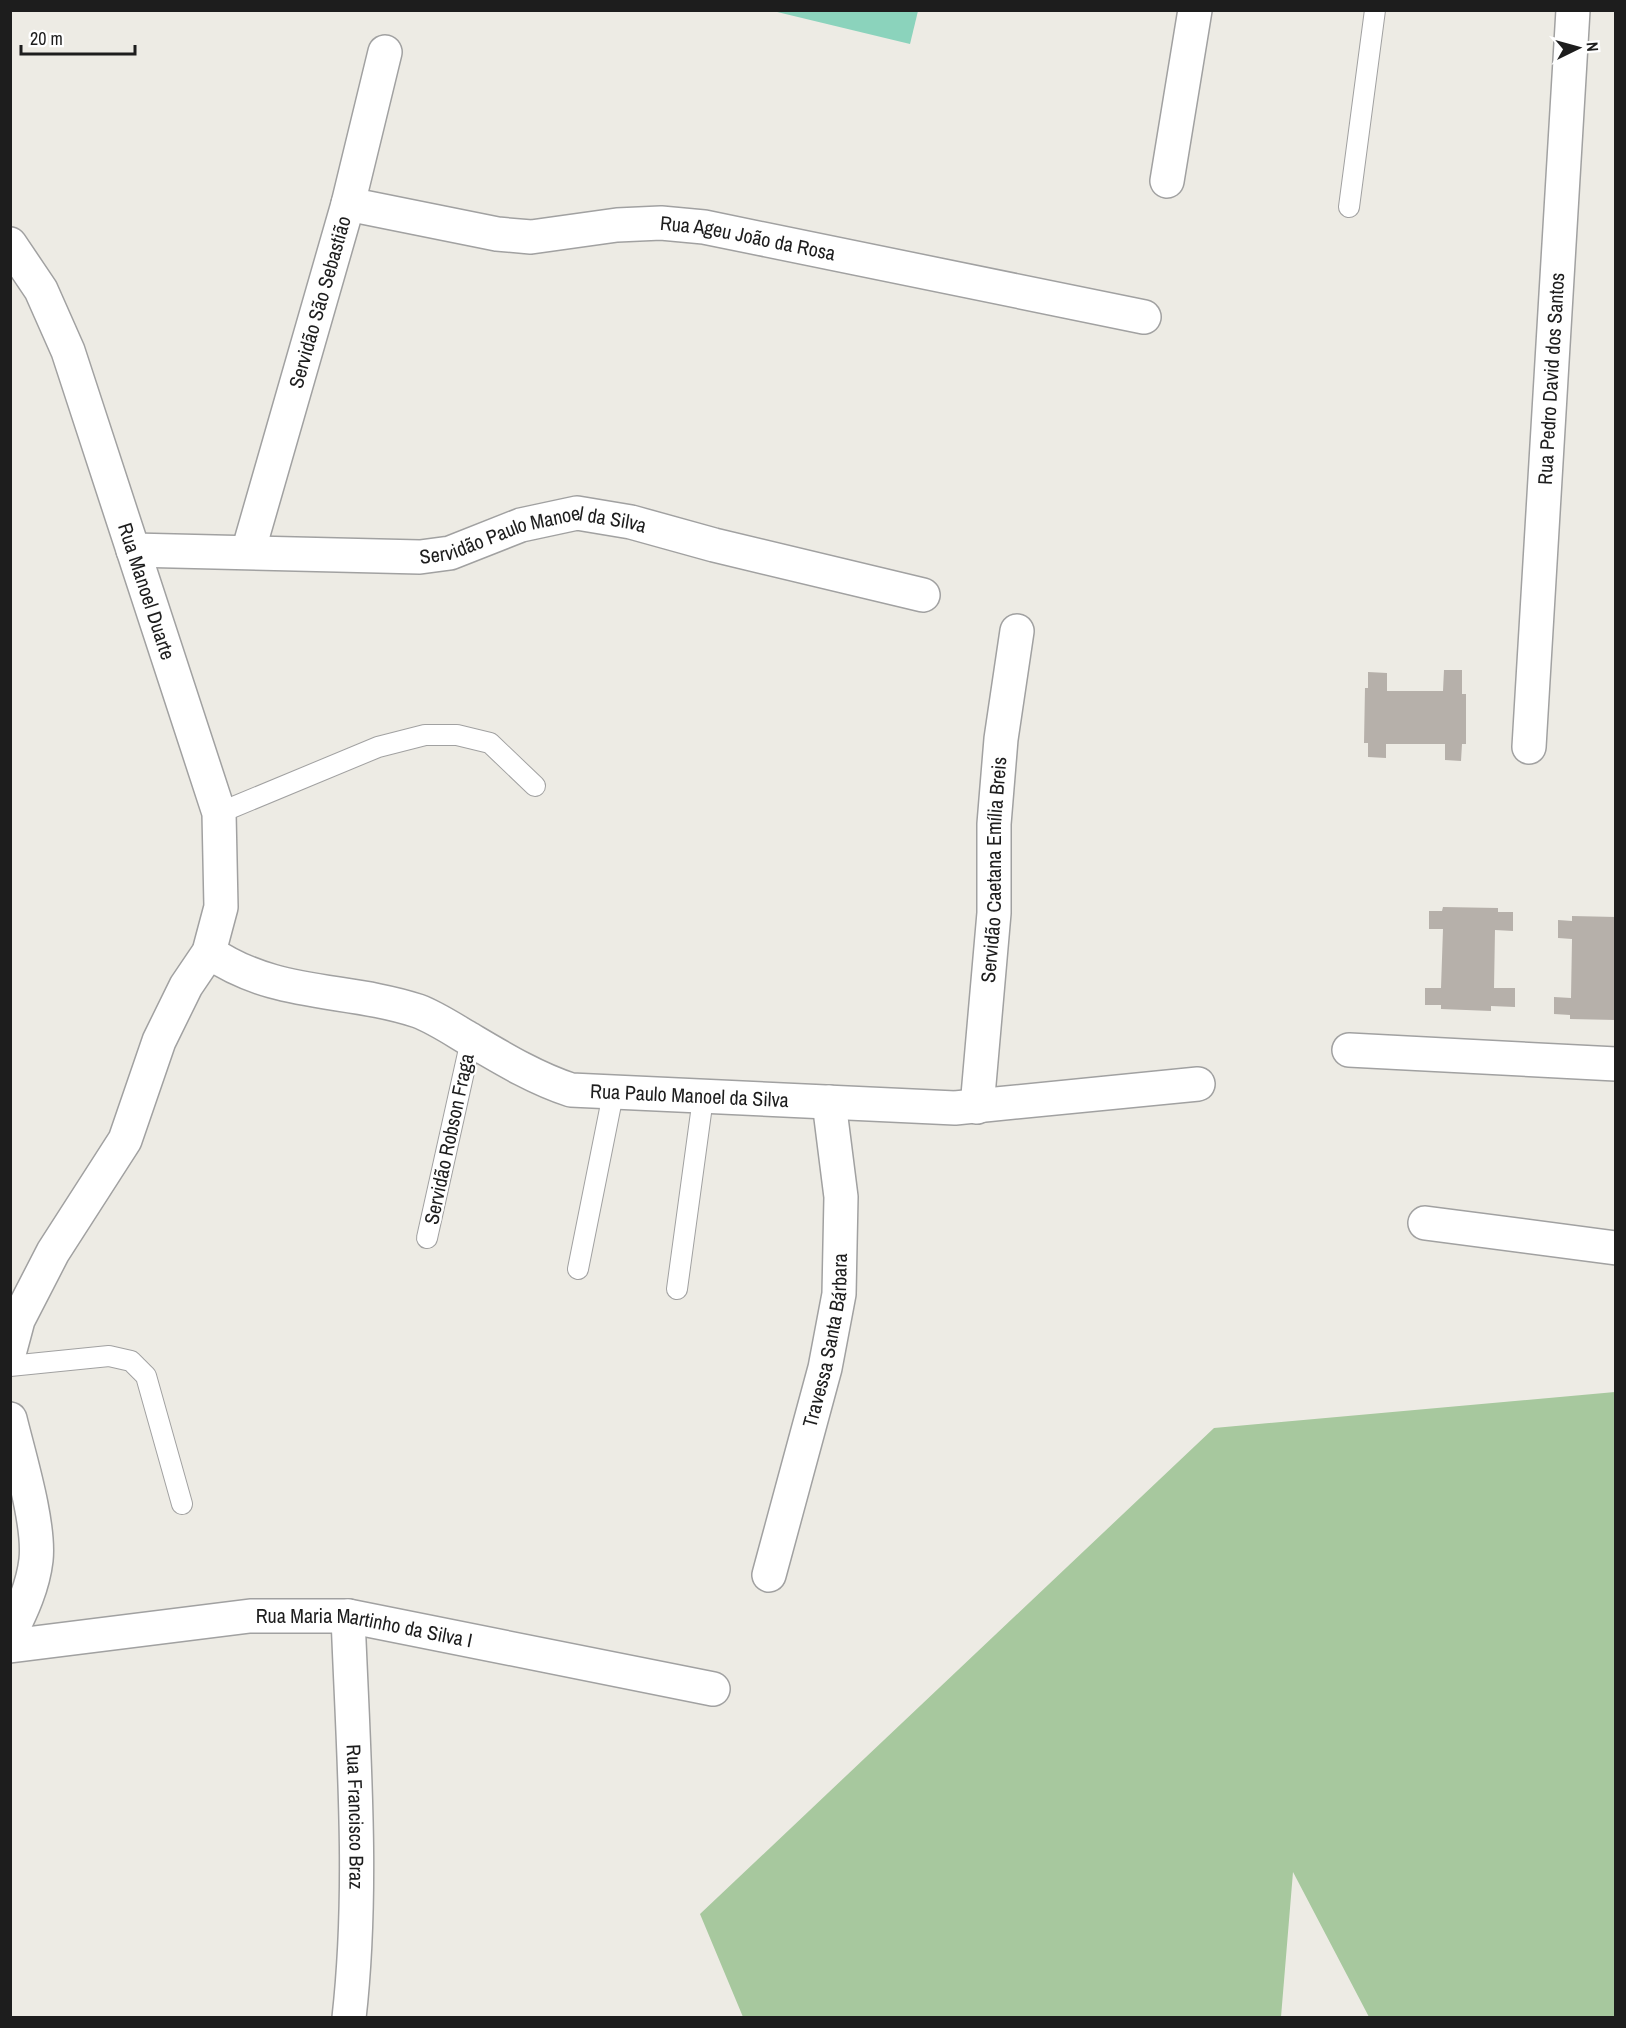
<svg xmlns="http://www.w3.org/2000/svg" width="1626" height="2028" font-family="'Archivo Narrow',sans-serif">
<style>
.forest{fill:#a7c89e}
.pitch{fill:#8bd3bc}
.building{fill:#b6b0aa}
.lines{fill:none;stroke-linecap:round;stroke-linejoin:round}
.lane-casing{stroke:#a1a1a1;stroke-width:22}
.street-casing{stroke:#a1a1a1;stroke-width:36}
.lane{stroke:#fff;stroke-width:20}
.street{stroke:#fff;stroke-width:33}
.labels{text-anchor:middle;stroke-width:4.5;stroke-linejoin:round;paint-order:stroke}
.street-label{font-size:20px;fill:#1d1d1d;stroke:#fff}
</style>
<rect width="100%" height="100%" fill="#edebe4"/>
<path class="forest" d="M1615,1392V2017H1369L1293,1872L1281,2017H743L700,1914L1214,1428Z"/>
<path class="pitch" d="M773,11H918L910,44Z"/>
<g class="building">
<path d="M1444,670H1462V694H1466V744H1462L1461,761L1445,760V744H1386V758L1368,757V743H1364L1365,688H1368V672L1387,673V691H1443Z"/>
<path d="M1443,907L1498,908V912H1513V931L1495,930L1494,988H1515V1007L1491,1006V1011L1441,1009V1005H1425V988H1441L1443,929H1429V911H1442Z"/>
<path d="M1572,916L1616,917V1020L1570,1019V1015L1554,1014V997L1571,998L1572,939L1558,938V920L1572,921Z"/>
</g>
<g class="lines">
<g class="lane-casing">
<g id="lane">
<path d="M1349,207L1375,10"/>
<path d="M219,813L378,747L425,735H457L490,743L535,786"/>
<path d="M427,1238L471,1040"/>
<path d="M578,1269L613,1094"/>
<path d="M677,1289L703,1098"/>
<path d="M10,1366L109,1356L131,1361L146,1376L182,1504"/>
</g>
</g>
<g class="street-casing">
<g id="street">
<path d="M1167,181L1195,10"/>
<path id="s1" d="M348,204L497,234L531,237L617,225L661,223L704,227L1144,317"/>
<path id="s2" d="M10,244L41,290L68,351L219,813L221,907L209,952L186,986L159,1041L125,1140L53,1252L18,1320L10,1350"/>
<path id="s3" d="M133,550L420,557L450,553L521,525L577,513L631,522L714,545L923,595"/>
<path id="s4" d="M248,552L348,204L385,52"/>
<path id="s5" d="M1529,747L1573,10"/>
<path id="s6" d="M209,952C276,998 345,987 418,1011C434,1017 451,1028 466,1037C500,1057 534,1078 571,1090L955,1108L1198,1084"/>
<path d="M1349,1050L1616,1064"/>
<path id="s7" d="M977,1107L994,913V824L1001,739L1017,631"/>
<path d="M1425,1223L1616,1248"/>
<path d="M10,1419C19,1456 40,1524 36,1560C33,1586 22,1610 10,1634"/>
<path id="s8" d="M769,1575L825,1368L839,1294L841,1197L829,1102"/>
<path id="s9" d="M348,1616C353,1749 364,1885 349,2018"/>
<path id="s10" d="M10,1646L250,1616H348L713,1689"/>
</g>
</g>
<use href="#lane" class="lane"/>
<use href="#street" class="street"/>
</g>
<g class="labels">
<g class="street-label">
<text dy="7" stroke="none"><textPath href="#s1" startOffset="405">Rua Ageu João da Rosa</textPath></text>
<text dy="7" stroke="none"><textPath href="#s4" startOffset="260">Servidão São Sebastião</textPath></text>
<text dy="7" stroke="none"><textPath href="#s5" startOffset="369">Rua Pedro David dos Santos</textPath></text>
<text dy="7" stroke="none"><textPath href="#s3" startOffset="404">Servidão Paulo Manoel da Silva</textPath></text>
<text dy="7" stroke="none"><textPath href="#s2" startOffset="375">Rua Manoel Duarte</textPath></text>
<text dy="7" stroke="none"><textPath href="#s7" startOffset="238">Servidão Caetana Emília Breis</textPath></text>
<text dy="7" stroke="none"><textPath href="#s6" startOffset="510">Rua Paulo Manoel da Silva</textPath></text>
<text transform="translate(449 1139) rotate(-78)" y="7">Servidão Robson Fraga</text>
<text dy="7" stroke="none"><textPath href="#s8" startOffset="242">Travessa Santa Bárbara</textPath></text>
<text dy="7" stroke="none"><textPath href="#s10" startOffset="357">Rua Maria Martinho da Silva I</textPath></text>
<text dy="7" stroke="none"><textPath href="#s9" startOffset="201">Rua Francisco Braz</textPath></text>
</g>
</g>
<rect width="1626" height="2028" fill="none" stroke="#1d1d1d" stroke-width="24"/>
<g transform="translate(1578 48) rotate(85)" stroke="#ffffff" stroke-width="4.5" paint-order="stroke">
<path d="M0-4.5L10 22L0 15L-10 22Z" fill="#1d1d1d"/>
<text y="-9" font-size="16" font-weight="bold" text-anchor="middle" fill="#1d1d1d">N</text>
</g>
<path d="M21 45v9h114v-9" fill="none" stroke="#1d1d1d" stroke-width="3"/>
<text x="30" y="45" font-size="18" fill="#1d1d1d" stroke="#ffffff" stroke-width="4.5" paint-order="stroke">20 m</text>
</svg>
